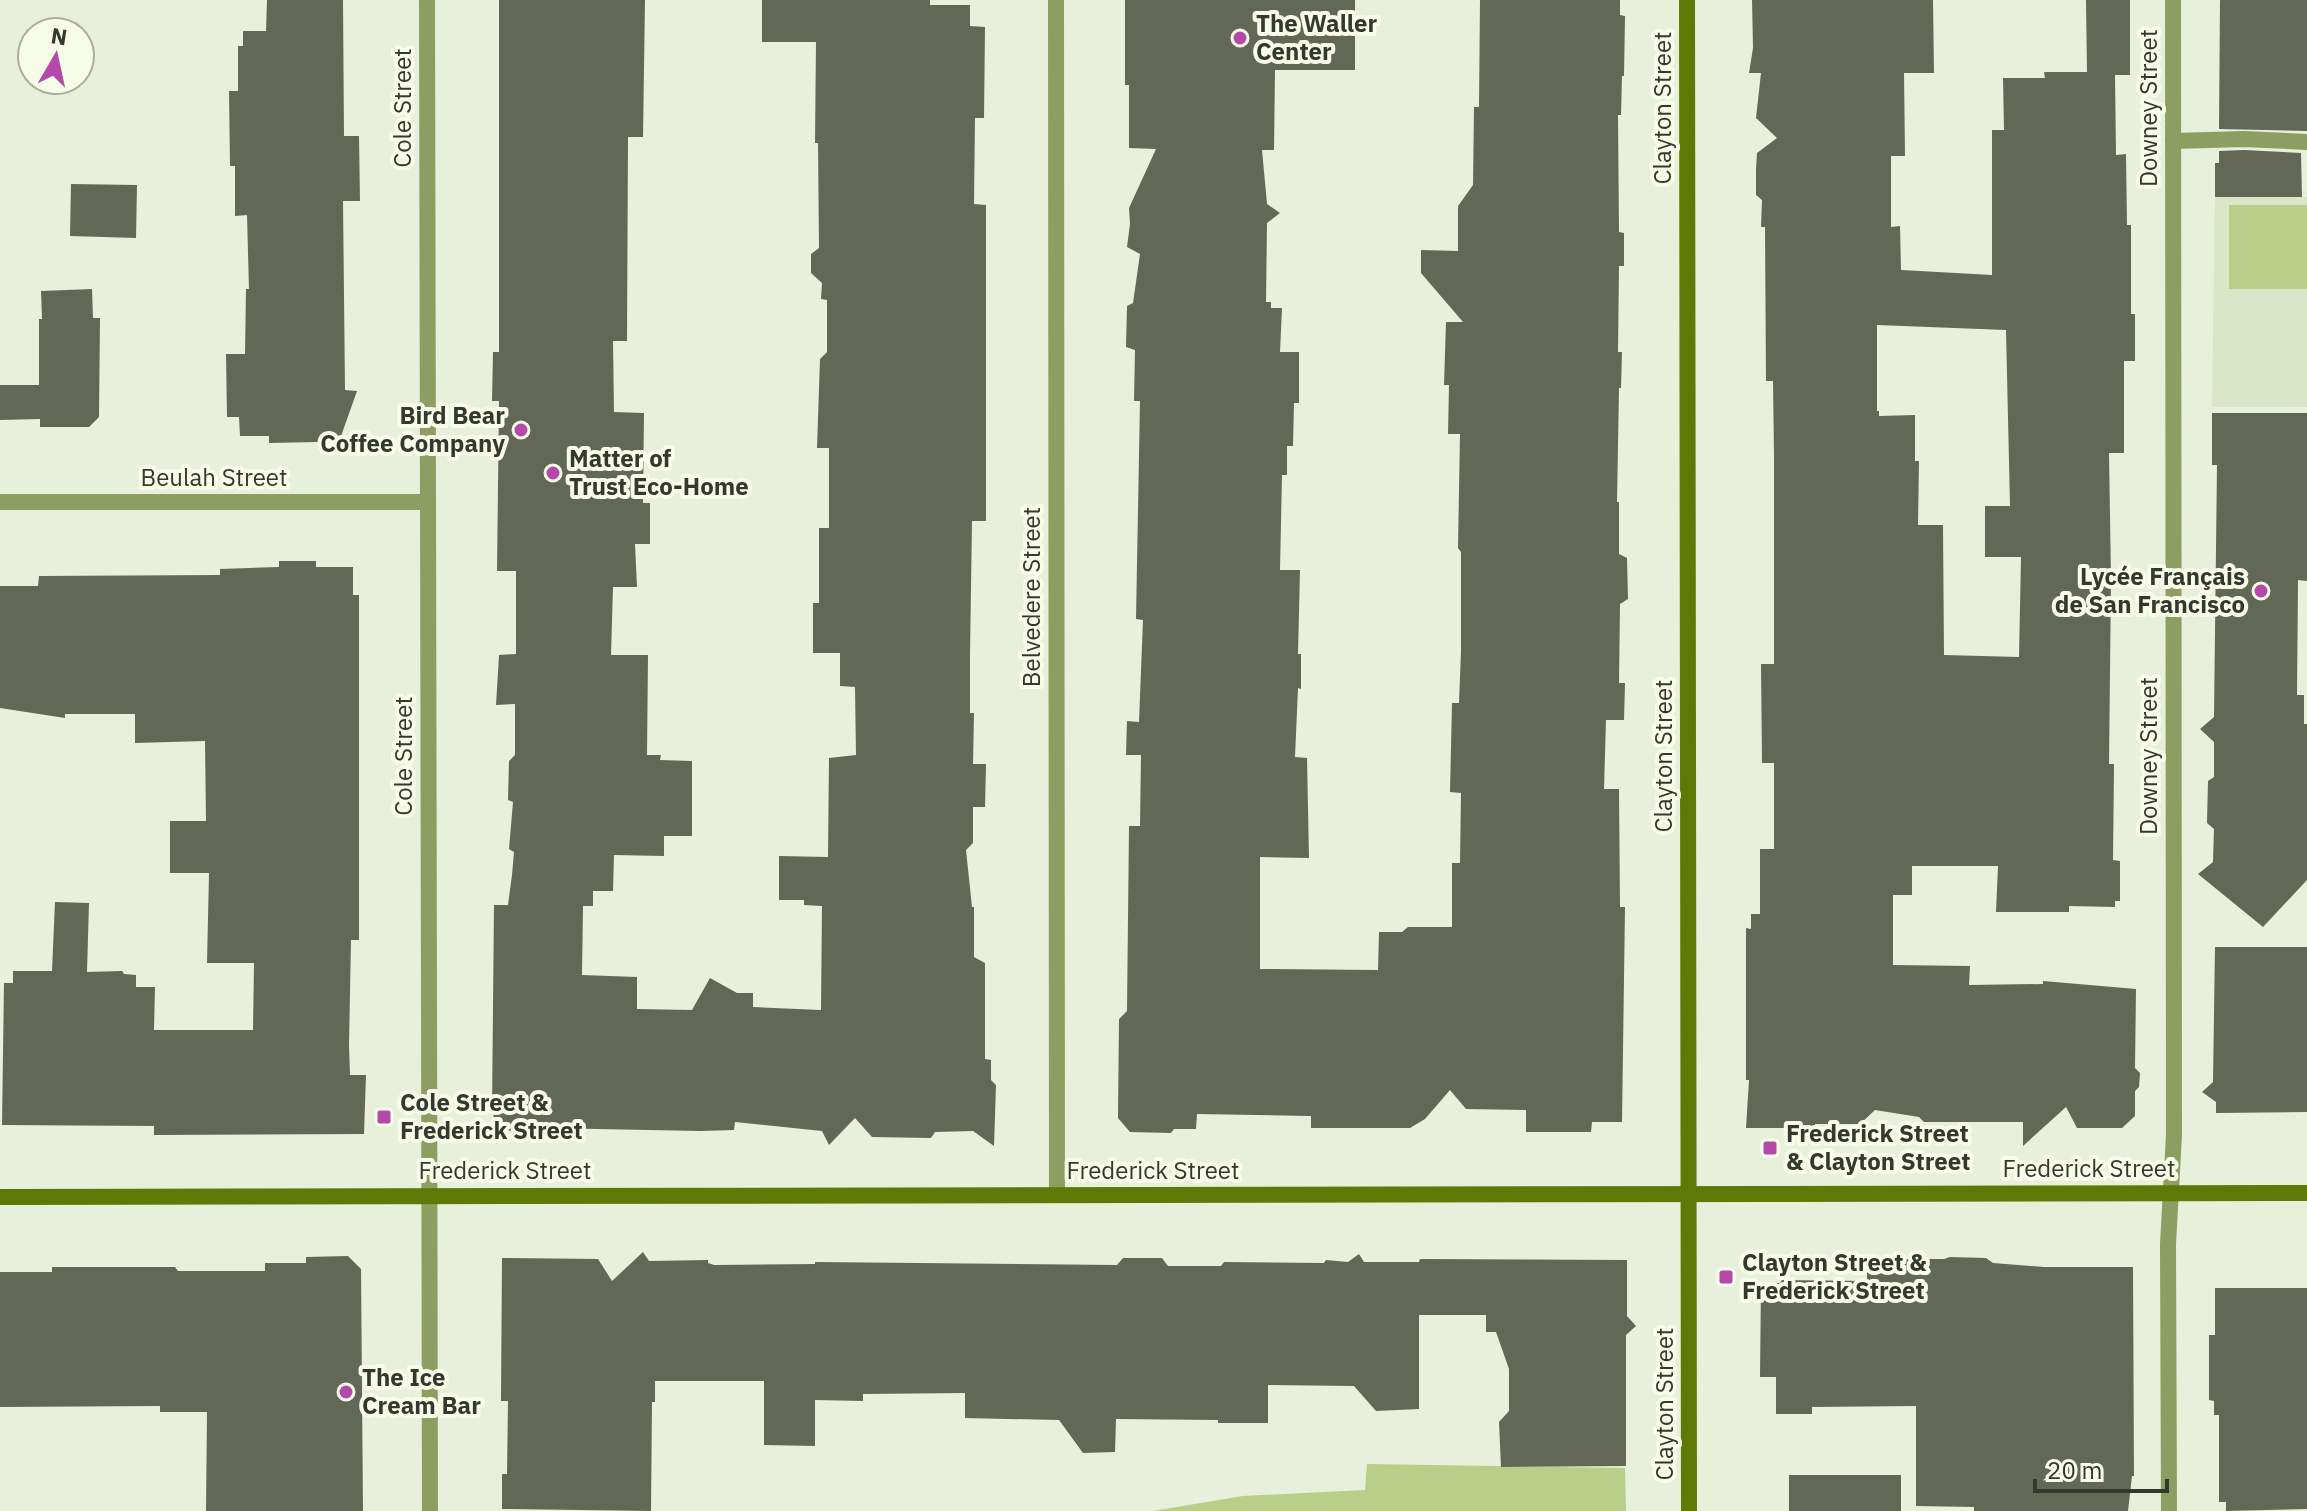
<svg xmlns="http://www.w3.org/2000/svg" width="2307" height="1511" font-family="'IBM Plex Sans',sans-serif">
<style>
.built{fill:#dbe5c8}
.green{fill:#b9ce88}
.building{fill:#626855;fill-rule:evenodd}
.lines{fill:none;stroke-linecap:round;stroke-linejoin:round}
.lane{stroke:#8d9e63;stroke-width:16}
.street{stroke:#8d9e63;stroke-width:16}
.secondary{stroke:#607806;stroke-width:16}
.poi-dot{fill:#b549a9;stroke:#f5fce7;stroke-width:3}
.labels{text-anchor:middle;stroke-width:8;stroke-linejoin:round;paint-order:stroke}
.poi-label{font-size:24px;font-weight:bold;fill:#35382f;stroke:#f5fce7;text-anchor:start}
.street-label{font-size:24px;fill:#35382f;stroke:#f5fce7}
</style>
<rect width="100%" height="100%" fill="#e8efda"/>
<path class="built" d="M2215,197H2307V407H2212Z"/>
<g class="green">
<rect x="2229" y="205" width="78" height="84"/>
<path d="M1367,1464L1625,1468L1626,1511H1153L1243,1496L1365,1490Z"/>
</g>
<g class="building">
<path d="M267,0H343L344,136H359L360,201H343L345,390L357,391L340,439L317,442L269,443V436H240L239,417H227L226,354H245L246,289H249L247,215L235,216V166H230L229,91H238V46H243V31H266Z"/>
<path d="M499,0H645L643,137H628L627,341H613L614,412L644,413L643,503H650V544H635L637,587H613L611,655H648L647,755H661L660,760L692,761V836H664V856L614,855L613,891H593V906H583L582,975L637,977V1009L692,1010L710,978L737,993H753V1007L821,1010L822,906L804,905V900H779V856L828,857L829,758L856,755L855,687L840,686V653H813V603H819V528H829V448H817L820,359L827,352V300L821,299L822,283L811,273V254L819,248L818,143H815L816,42H762V0H930V5H970V26L985,27L984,118H975L974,204L986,205V521H972L970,654V713H974L973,764H986L985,807H973V843L966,850L972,907H974V957L985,963V1059L991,1060V1080L996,1085L994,1146L973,1131L935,1132L931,1138L872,1137L855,1118L829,1145L822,1131L735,1122L734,1130L701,1131L545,1128L544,1132L497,1130L492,1110L494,905H508L512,875L514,852L509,849L513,802L508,800L509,761L515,755V704L496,705L499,655L516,654V571H497L499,401H492L493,352H499Z"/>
<path d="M1125,0H1355V70H1275L1274,150H1262L1267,204L1280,213L1267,223L1266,302H1271V308H1282L1280,352H1299V403H1294L1293,446H1287V475H1282L1280,570H1300L1298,654H1301V689L1298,688L1295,757L1307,758L1309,858L1260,857V969L1378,970L1379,932H1402L1408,927H1452V863H1460L1461,793L1450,792L1452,703H1459L1461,651V552L1458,548L1460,434H1448L1449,385H1444L1446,322H1463L1421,273V250L1458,251V206L1473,185L1474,107H1479L1480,0H1620V15L1625,16L1624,76H1622L1621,115H1618L1619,232L1624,233V266H1619L1618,352H1622L1621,388H1619L1617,502H1619V554L1627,558L1628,599L1620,604L1619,683H1625L1624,720H1606L1604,789H1619L1620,907H1625L1622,1122H1592L1591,1132H1526V1110L1466,1109L1450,1090L1425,1119L1410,1128H1311V1116L1197,1114L1196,1129H1174L1171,1133L1130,1132L1118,1118L1119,1019L1127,1011L1129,826H1140L1141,755H1126L1127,721L1139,722L1143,620L1136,619L1140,401H1134L1135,350L1126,347L1127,306L1133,303L1140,254L1127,247L1130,224L1129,208L1156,149L1129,148V85H1125Z"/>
<path d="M1752,0H1933L1934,73H1904L1905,156H1891V227L1900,226L1901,270L1992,275V130H2004L2003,78H2045L2044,72H2087L2086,0H2130V75H2115L2116,155L2126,154L2127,225H2131V314H2135V361H2124V453H2109L2111,579L2109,764H2114L2113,860L2120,861V901H2115V907L2069,906V912H1996L1998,866H1912V895H1893V965L1970,966L1969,985L2043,984V981L2136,989L2135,1068L2140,1073L2139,1087L2135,1091V1116L2122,1128H2077L2066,1107L2023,1146V1122H1924L1919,1117L1875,1110L1860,1124H1815V1128H1746L1749,1080H1746V928L1751,929V914H1760V849H1774V763H1762L1761,664H1774V455L1773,381H1766L1765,227H1761L1762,200L1756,195V169L1757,153L1777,138L1756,118L1761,73H1749L1753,48ZM1877,325L2006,330L2010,506H1985V557H2021L2019,657L1944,655L1943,525H1918L1919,461H1915V415L1879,416V411H1877Z"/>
<path d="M2220,0H2307V131L2219,129Z"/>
<path d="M2244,150L2301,153L2302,197H2215V163H2219V151Z"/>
<path d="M71,184L137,185L136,238L70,236Z"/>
<path d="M92,289L93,318H100L99,417L89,427H40V419L0,420V385H39V319H42L41,291Z"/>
<path d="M2212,413H2307V581L2298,580L2297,695H2304V724H2307V880L2263,927L2198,874L2213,862L2214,829L2207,823L2208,781L2214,777V742L2200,729L2214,717L2217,465H2212Z"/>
<path d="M279,561H316V567H353V595H359V940H351L349,1045L350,1075H366L364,1134L154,1135V1126L2,1125L4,983H13V971H52L55,902L89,903L87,972L122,971L124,974L136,975V987H155L154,1030H253L254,963H207L209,873H170V821H206L205,741L135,743V714H65V718L0,708V586H38L39,576L220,575V569L279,567Z"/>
<path d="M2215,947H2307V1112L2216,1113V1102L2202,1092L2213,1082Z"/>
<path d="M643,1252L649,1261L708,1260V1263L714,1265L815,1264V1262L1117,1265L1123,1258H1162L1168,1266H1221L1224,1262L1324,1263L1326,1260L1348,1262L1359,1254L1364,1262H1419L1420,1259L1627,1260V1316L1636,1326L1626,1335V1466L1501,1467L1499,1422L1509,1411V1369L1496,1332H1486V1315H1419V1409L1376,1411L1354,1386L1268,1385V1423H1218V1420L1116,1419L1115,1452L1083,1453L1059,1420L965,1418V1393L863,1394V1401L815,1400V1446L764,1445V1381H655V1402H652L651,1511L502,1509V1474H507L508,1401H501L502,1258L598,1259L612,1281Z"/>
<path d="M348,1256L361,1269L363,1511H206L207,1412H160V1406L0,1407V1272H52V1267H175L178,1271H265V1263H306V1257Z"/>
<path d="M1950,1257L1986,1258L1993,1263L2044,1267H2133L2134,1476H2132L2128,1511H1974V1507L1916,1506V1406L1812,1407V1414H1776V1377H1760L1761,1283H1780L1782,1280L1867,1281V1259H1944Z"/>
<path d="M2215,1288H2307V1509L2226,1511V1502H2219V1415H2214V1401L2209,1400V1335H2215Z"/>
<rect x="1789" y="1475" width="112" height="36"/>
</g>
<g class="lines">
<path class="lane" d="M2173,141L2244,139L2307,142"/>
<g class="street">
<path d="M427,0L430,1511"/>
<path d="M1056,0L1057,1195"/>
<path d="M0,502H428"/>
<path d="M2169,1511L2168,1244L2174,1135L2173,0"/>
</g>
<g class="secondary">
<path d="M1687,0L1689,1511"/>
<path d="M0,1197L2307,1193"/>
</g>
</g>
<g class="poi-dot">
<circle cx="1240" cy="38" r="8"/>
<circle cx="521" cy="430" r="8"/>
<circle cx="553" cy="473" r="8"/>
<circle cx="2261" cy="591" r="8"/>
<rect x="376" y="1109" width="16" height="16" rx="4"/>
<rect x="1762" y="1140" width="16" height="16" rx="4"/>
<rect x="1718" y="1269" width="16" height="16" rx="4"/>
<circle cx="346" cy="1392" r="8"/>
</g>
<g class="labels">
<g class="poi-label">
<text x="1256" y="32">The Waller<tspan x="1256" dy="28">Center</tspan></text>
<text x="505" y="424" text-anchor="end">Bird Bear<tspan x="505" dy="28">Coffee Company</tspan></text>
<text x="569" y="467">Matter of<tspan x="569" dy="28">Trust Eco-Home</tspan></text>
<text x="2245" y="585" text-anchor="end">Lycée Français<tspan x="2245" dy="28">de San Francisco</tspan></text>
<text x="400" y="1111">Cole Street &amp;<tspan x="400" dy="28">Frederick Street</tspan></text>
<text x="1786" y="1142">Frederick Street<tspan x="1786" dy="28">&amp; Clayton Street</tspan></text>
<text x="1742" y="1271">Clayton Street &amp;<tspan x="1742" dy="28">Frederick Street</tspan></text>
<text x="362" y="1386">The Ice<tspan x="362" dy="28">Cream Bar</tspan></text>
</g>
<g class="street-label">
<text transform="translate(403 108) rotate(-90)" y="8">Cole Street</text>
<text transform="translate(1663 108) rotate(-90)" y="8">Clayton Street</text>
<text transform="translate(2149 108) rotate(-90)" y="8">Downey Street</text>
<text x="214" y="486">Beulah Street</text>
<text transform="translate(1032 597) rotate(-90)" y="8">Belvedere Street</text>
<text transform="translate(404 756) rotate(-90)" y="8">Cole Street</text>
<text transform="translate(1664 756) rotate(-90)" y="8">Clayton Street</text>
<text transform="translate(2149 756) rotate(-90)" y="8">Downey Street</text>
<text x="2089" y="1177">Frederick Street</text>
<text x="505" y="1179">Frederick Street</text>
<text x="1153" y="1179">Frederick Street</text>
<text transform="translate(1665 1404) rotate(-90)" y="8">Clayton Street</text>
</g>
</g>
<g transform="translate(56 56) rotate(9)"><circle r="38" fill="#f5fce7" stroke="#a8ae9d" stroke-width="2"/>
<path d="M0-6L14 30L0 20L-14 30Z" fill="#b549a9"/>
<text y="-12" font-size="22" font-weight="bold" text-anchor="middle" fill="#35382f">N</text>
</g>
<path d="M2035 1479v12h132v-12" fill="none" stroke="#35382f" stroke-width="4"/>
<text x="2047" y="1479" font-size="24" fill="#35382f" stroke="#f5fce7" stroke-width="6" paint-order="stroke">20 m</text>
</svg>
